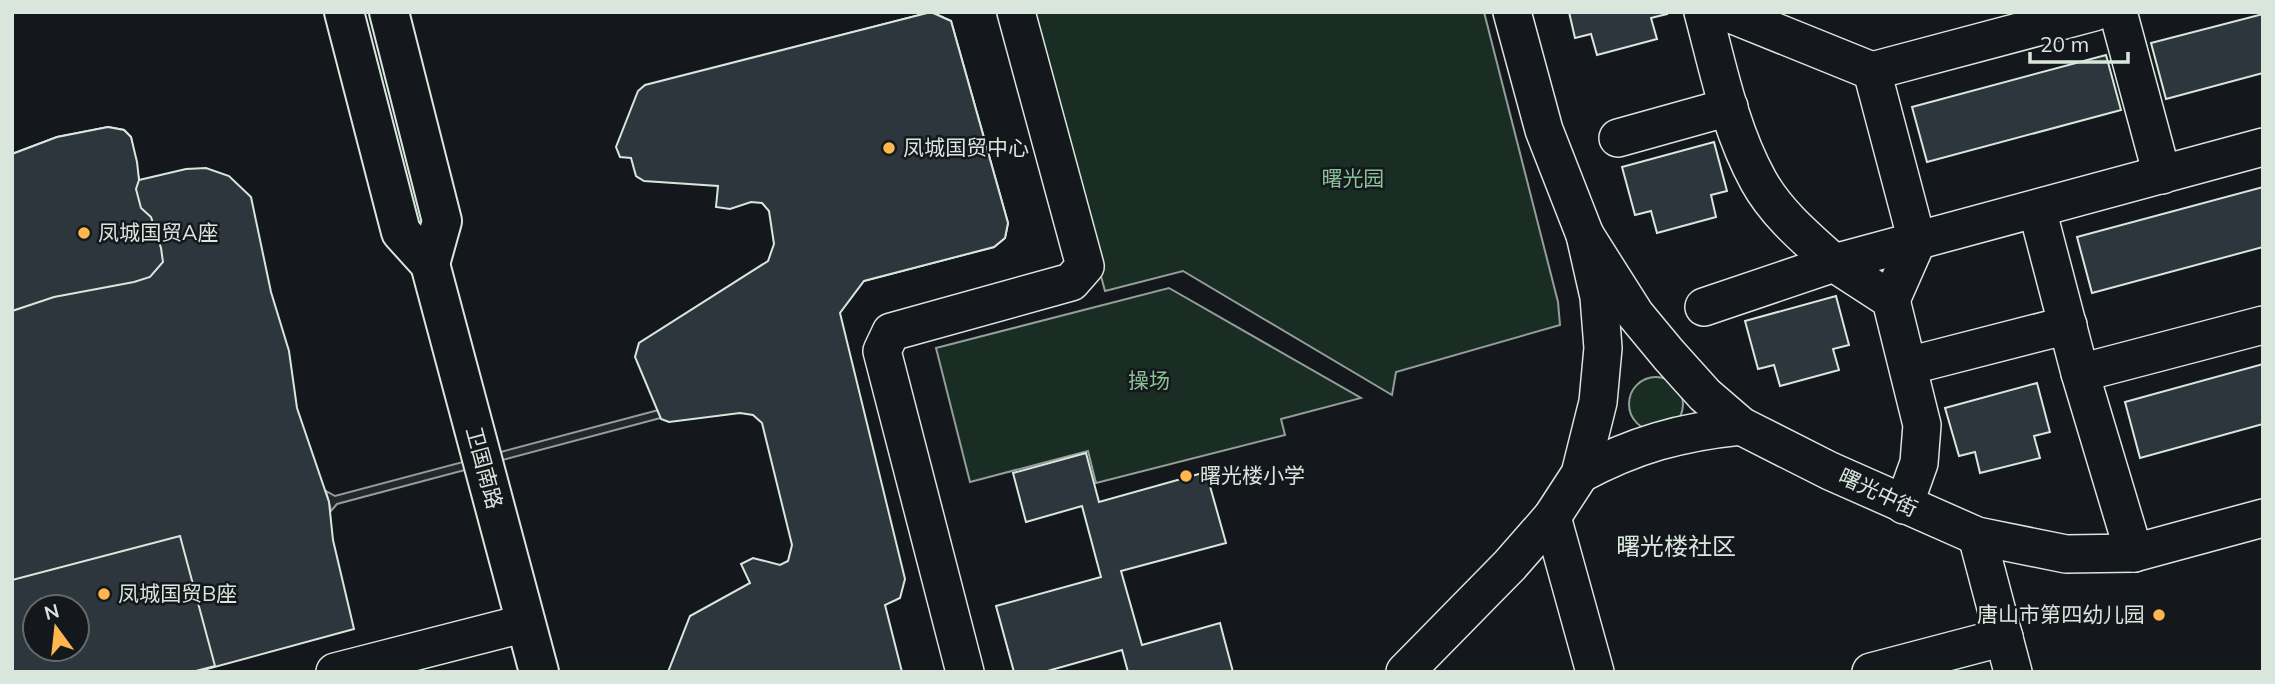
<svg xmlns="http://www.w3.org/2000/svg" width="2275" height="684" font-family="Mulish,'Noto Sans SC',sans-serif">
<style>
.green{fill:#1a2d24;stroke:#939e99;stroke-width:2}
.parking{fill:#24282b;stroke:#939e99;stroke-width:2}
.building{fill:#2c363c;stroke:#d8e6dc;stroke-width:2;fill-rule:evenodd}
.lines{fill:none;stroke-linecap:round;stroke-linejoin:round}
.minor-casing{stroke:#d8e6dc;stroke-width:40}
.major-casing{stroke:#d8e6dc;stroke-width:42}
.minor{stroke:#14181c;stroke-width:37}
.major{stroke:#14181c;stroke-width:38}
.poi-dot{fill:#ffb74d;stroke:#14181c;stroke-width:2.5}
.labels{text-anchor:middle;stroke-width:5;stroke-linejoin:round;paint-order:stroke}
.poi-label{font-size:21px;fill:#d8e6dc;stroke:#14181c;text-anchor:start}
.park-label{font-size:21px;fill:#8ac095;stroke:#14181c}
.street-label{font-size:21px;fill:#d8e6dc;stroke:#14181c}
.quarter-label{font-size:24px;fill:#d8e6dc;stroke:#14181c}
</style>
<rect width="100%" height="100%" fill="#14181c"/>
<g class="green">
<path d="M1030,12H1484L1558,302L1560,325L1396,372L1392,395L1183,271L1105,291Z"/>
<path d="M1169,288L1361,398L1281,419L1285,435L1096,483L1088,451L970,482L936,348Z"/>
<circle cx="1656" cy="404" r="27"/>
</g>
<path class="parking" d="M666,408L668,416L337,504L331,511L326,491L335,496Z"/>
<g class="building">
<path d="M931,12L951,21L1008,223L1005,238L994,247L848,285L838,284L825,275L772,73L773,66L788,49Z"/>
<path d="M931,12L951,21L1008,223L1005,238L994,247L864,281L840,313L905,579L900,598L885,605L902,672H668L690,616L750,583L741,564L753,558L780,565L788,561L792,545L762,423L753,415L740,413L669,422L661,419L635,357L639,343L768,261L774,244L769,211L762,203L751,202L730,209L716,207L718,186L644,181L636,176L631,158L620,157L616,147L638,91L645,85Z"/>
<path d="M1569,12H1666L1667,14L1651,18L1657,39L1597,55L1591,34L1575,38Z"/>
<path d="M2263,14V73L2166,99L2151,43Z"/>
<path d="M2106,55L2121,110L1927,162L1912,107Z"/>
<path d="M108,127L124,130L131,137L139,180L186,169L206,168L229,176L251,197L271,292L289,351L297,408L329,502L333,540L354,629L196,672H12V154L57,137ZM35,607H77V649H35Z"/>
<path d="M108,127L124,130L131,137L137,162L139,180L136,189L141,208L151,217L161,248L163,262L150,277L134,282L54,297L12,311V154L57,137Z"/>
<path d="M1714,142L1727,191L1711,195L1716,217L1657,233L1651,211L1635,215L1622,167Z"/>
<path d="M2263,187V247L2092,293L2077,237Z"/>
<path d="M1836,296L1849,345L1833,349L1839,370L1780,386L1774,365L1758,369L1745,321Z"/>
<path d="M2263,364V424L2140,458L2125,402Z"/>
<path d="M2037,383L2050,432L2034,436L2040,458L1980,473L1975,452L1959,456L1945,408Z"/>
<path d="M1086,453L1099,502L1206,472L1226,543L1121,571L1142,645L1220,623L1233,672H1128L1122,650L1044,672H1014L996,606L1101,577L1082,506L1026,522L1013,473Z"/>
<path d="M180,536L215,666L192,672H12V580ZM35,607H77V649H35Z"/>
</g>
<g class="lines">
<g class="minor-casing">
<g id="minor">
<path d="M1703,12C1718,68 1730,129 1758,180C1776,213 1806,238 1834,263L2263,147"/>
<path d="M1726,12L1872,71"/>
<path d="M2118,12L2162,175"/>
<path d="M1618,138L1729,107"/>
<path d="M2037,209L2080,373L2134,553"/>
<path d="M1585,235L1635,314L1669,355L1705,395L1741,426L1830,471L1977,536L2066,554L2134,553L2263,518"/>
<path d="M1891,300L1917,241L1872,71L2094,12"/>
<path d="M1704,307L1834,263L1891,300L1922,425L1919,463L1904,505"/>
<path d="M1908,366L2068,325"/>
<path d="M2080,373L2263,325"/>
<path d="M1580,474C1634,445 1680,432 1741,426"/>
<path d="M1552,517L1595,672"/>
<path d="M1977,536L2013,672"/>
<path d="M335,672L526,623"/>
<path d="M965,672L882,351L891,332L1071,282L1085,266L1016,12"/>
<path d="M1405,672L1510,565L1552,517L1580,474L1598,402L1603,348L1599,297L1585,235L1544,130L1512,12"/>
<path d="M1871,672L2004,637"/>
</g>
</g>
<g class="major-casing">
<g id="major">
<path d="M344,12L401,232L430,264L539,672"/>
<path d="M389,12L442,221L430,264"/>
</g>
</g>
<use href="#minor" class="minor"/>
<use href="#major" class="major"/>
</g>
<g class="poi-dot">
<circle cx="889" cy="148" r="7"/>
<circle cx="84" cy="233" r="7"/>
<circle cx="1186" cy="476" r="7"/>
<circle cx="104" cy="594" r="7"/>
<circle cx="2159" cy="615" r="7"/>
</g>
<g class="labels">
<g class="poi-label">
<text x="903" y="155">凤城国贸中心</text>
<text x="98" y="240">凤城国贸A座</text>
<text x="1200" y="483">曙光楼小学</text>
<text x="118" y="601">凤城国贸B座</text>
<text x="2145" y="622" text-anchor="end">唐山市第四幼儿园</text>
</g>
<g class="park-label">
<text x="1353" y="186">曙光园</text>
<text x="1149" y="388">操场</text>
</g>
<g class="street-label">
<text transform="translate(484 468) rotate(75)" y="7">卫国南路</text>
<text transform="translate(1878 493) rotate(25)" y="7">曙光中街</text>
</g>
<g class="quarter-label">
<text x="1676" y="555">曙光楼社区</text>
</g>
</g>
<rect width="2275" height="684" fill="none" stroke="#d8e6dc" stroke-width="28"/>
<g transform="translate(56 628) rotate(345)"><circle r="33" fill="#14181c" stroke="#626a69" stroke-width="2"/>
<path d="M0-5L12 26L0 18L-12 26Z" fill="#ffb74d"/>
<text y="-10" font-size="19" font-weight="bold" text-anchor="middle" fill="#d8e6dc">N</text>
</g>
<path d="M2030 52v10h98v-10" fill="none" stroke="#d8e6dc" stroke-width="3.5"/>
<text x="2040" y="52" font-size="21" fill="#d8e6dc" stroke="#14181c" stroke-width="5" paint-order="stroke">20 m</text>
</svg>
